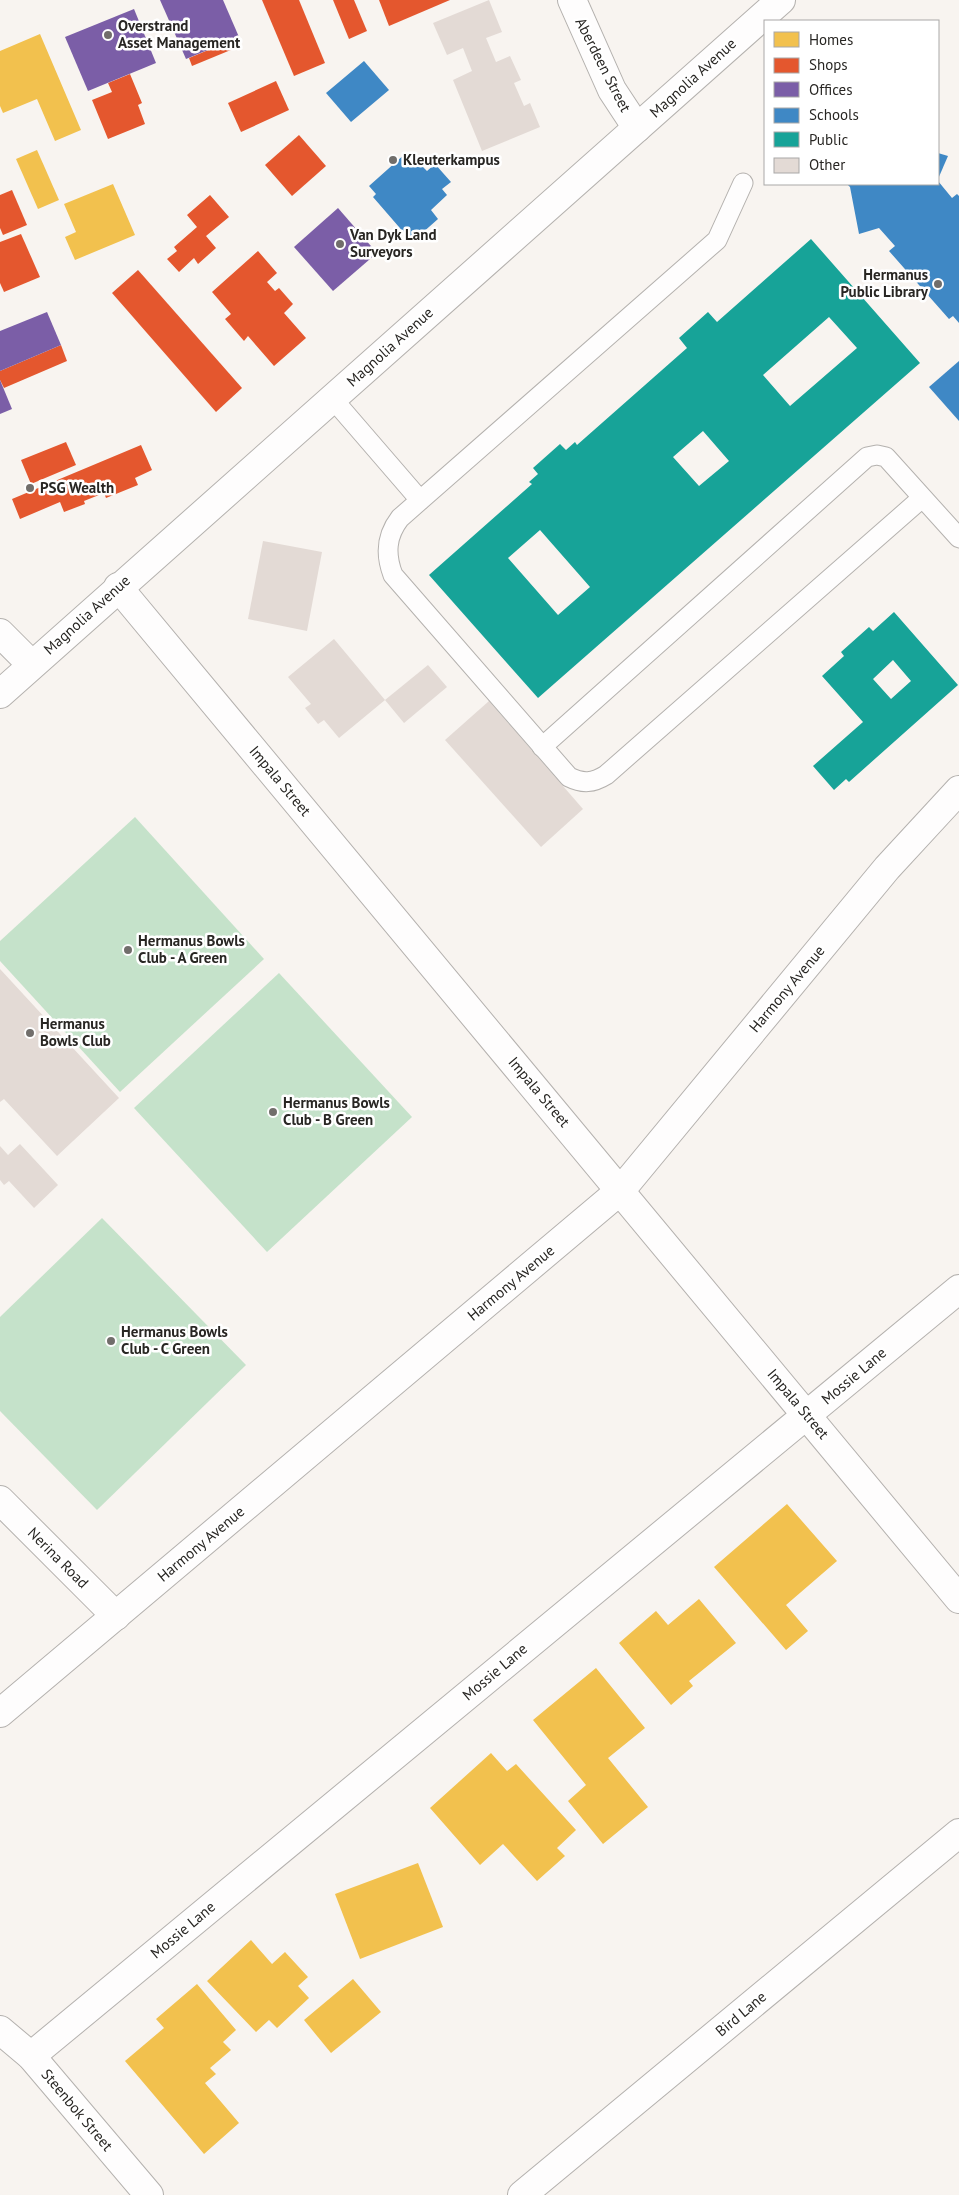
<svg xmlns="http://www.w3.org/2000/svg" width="959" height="2195" font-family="'PT Sans',sans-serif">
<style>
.green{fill:#c5e2ca}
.homes{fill:#f2c14e}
.shops{fill:#e4572e}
.offices{fill:#7b5ea7}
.schools{fill:#3f88c5}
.public{fill:#17a398;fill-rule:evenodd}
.building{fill:#e3dad5}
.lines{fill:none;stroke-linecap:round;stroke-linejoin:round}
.service-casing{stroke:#b4b1ae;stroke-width:21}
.minor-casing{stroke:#b4b1ae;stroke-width:30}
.service{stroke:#fefdfd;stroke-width:19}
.minor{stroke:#fefdfd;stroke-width:28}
.poi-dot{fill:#716e6b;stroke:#fff;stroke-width:2}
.labels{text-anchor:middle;stroke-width:5;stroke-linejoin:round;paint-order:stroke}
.poi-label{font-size:15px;font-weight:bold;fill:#282623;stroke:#fff;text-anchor:start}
.street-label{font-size:15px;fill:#282623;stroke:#fff}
</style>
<rect width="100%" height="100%" fill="#f8f4f0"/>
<g class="green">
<path d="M135,817L264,959L120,1092L0,961V941Z"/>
<path d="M279,973L412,1117L267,1252L134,1108Z"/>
<path d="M102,1218L246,1365L97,1510L0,1411V1317Z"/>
</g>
<g class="homes">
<path d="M40,34L81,130L55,141L37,99L3,113L0,106V51Z"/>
<path d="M37,150L59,200L38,209L16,159Z"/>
<path d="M113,184L135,235L75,260L65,237L76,232L64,204Z"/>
<path d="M787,1504L837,1561L786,1605L808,1631L786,1650L714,1567Z"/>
<path d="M699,1599L736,1643L689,1681L693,1686L671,1705L619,1643L656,1611L668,1625Z"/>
<path d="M596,1668L645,1728L608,1758L648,1807L603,1844L568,1801L586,1785L533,1720Z"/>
<path d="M491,1753L507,1771L516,1764L576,1830L557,1848L565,1856L537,1881L503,1844L480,1865L430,1808Z"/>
<path d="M418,1863L443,1927L360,1959L335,1894Z"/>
<path d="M251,1940L272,1964L285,1952L308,1977L298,1986L309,1998L277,2028L269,2020L256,2032L207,1981Z"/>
<path d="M353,1979L381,2012L331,2053L304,2020Z"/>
<path d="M197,1984L236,2030L223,2042L231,2050L210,2068L216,2074L205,2083L239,2123L204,2154L125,2061L164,2028L156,2019Z"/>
</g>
<g class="shops">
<path d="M262,0H299L325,63L294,76Z"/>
<path d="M333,0H354L367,31L349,39Z"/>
<path d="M379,0H450L389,26Z"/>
<path d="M235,39L238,47L192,66L189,58Z"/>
<path d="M130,74L142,103L138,105L145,124L108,139L92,100L112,92L108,83Z"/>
<path d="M276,81L289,110L241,132L228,103Z"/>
<path d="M299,135L326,166L292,196L265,165Z"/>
<path d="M12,190L27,225L3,235L0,228V195Z"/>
<path d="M210,195L229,217L206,236L216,248L198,264L194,258L179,272L167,259L177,251L174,247L197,227L187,215Z"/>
<path d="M21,234L40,277L4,292L0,283V242Z"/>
<path d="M258,251L277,273L267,282L275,291L279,288L293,304L284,313L306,338L274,366L248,336L244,341L225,319L231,314L212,292Z"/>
<path d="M138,270L242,388L216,412L112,293Z"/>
<path d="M61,345L67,361L4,388L0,380V371Z"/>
<path d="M66,442L76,465L31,484L21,460Z"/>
<path d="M141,445L152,470L135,478L138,485L106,498L104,493L84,501L85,504L64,512L60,502L20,519L12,499Z"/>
</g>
<g class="offices">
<path d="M160,0H223L239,37L186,59Z"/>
<path d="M134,9L156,63L88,91L65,37Z"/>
<path d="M338,208L377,253L333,291L294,247Z"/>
<path d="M47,312L61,345L0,371V331Z"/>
<path d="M0,380L12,409L0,414Z"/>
</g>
<g class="schools">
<path d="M364,61L389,90L351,122L326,93Z"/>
<path d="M406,153L413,162L416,160L427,171L435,164L451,182L442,189L447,195L431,210L438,219L412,242L373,197L376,194L369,186Z"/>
<path d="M938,153L948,156L938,179Z"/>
<path d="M938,181L952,198L957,194L959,196V323L953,316L949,319L889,251L895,246L879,228L859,234L850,187L847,184H938Z"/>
<path d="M959,361V421L929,387Z"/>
</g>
<g class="public">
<path d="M811,239L920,363L538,698L429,575L532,484L529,482L538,474L533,468L560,444L566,450L575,442L577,445L687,348L679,338L708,312L717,322ZM829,317L857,348L790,406L763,375ZM703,431L729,461L699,486L673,457ZM540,530L590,587L558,615L508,558Z"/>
<path d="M894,612L958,685L849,782L846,779L834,790L813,766L863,722L822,676L844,656L841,652L869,627L873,631ZM893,660L911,681L891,699L873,679Z"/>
</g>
<g class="building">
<path d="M489,0L502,32L486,38L496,62L510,56L521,80L514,83L524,106L530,103L540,127L482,151L453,80L472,71L463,48L447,55L433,23Z"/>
<path d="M263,541L322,552L307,631L248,619Z"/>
<path d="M334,639L385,700L339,738L324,720L318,724L305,708L311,704L288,677Z"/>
<path d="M428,665L447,687L404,723L385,700Z"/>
<path d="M489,701L583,809L541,847L445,740Z"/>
<path d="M0,969L119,1098L57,1156L4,1099L0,1102Z"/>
<path d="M20,1144L58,1185L34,1208L9,1181L4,1185L0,1180V1146L8,1155Z"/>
</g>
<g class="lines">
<g class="service-casing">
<g id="service">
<path d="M743,183L717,240L400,518C386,536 385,554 393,575L569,777C583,784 593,783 606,775L922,498"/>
<path d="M332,398L420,500"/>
<path d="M542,747L867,457L877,455L886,457L959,538"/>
</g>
</g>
<g class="minor-casing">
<g id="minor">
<path d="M572,0L612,90L637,128"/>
<path d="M118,587L959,1599"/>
<path d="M0,633L31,664"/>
<path d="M0,694L781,0"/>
<path d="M0,1500L116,1616"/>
<path d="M0,1713L621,1190L887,868L959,790"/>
<path d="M0,2030L31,2056L149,2195"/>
<path d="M31,2056L959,1289"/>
<path d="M522,2195L959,1833"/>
</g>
</g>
<use href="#service" class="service"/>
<use href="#minor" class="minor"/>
</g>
<g class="poi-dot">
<circle cx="108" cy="35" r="5"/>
<circle cx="393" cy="160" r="5"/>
<circle cx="340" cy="244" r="5"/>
<circle cx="938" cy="284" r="5"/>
<circle cx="30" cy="488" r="5"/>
<circle cx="128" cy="950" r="5"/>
<circle cx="30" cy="1033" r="5"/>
<circle cx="273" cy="1112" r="5"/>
<circle cx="111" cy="1341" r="5"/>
</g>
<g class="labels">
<g class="poi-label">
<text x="118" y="31">Overstrand<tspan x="118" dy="17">Asset Management</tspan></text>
<text x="403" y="165">Kleuterkampus</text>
<text x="350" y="240">Van Dyk Land<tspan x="350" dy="17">Surveyors</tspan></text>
<text x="928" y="280" text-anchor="end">Hermanus<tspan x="928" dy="17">Public Library</tspan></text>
<text x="40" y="493">PSG Wealth</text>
<text x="138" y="946">Hermanus Bowls<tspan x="138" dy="17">Club - A Green</tspan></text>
<text x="40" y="1029">Hermanus<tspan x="40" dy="17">Bowls Club</tspan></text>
<text x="283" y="1108">Hermanus Bowls<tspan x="283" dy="17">Club - B Green</tspan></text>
<text x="121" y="1337">Hermanus Bowls<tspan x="121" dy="17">Club - C Green</tspan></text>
</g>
<g class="street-label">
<text transform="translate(603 65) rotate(63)" y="5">Aberdeen Street</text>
<text transform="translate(693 78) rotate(-42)" y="5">Magnolia Avenue</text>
<text transform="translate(390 347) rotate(-42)" y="5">Magnolia Avenue</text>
<text transform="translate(87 615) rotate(-42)" y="5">Magnolia Avenue</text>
<text transform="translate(280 781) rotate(50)" y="5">Impala Street</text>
<text transform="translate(787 989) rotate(-50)" y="5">Harmony Avenue</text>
<text transform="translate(539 1092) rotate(50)" y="5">Impala Street</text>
<text transform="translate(511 1283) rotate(-40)" y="5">Harmony Avenue</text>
<text transform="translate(854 1376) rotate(-40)" y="5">Mossie Lane</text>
<text transform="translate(798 1404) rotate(50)" y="5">Impala Street</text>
<text transform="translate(201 1544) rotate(-40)" y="5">Harmony Avenue</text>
<text transform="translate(58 1558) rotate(45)" y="5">Nerina Road</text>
<text transform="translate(495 1672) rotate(-40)" y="5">Mossie Lane</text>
<text transform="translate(183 1930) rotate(-40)" y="5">Mossie Lane</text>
<text transform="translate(741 2014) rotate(-40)" y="5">Bird Lane</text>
<text transform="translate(77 2110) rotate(50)" y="5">Steenbok Street</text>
</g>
</g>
<rect x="764" y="20" width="175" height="165" fill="#ffffff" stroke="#a9a8a7"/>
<rect x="774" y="32" width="25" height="15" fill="#f2c14e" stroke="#a9a8a7"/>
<text x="809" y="45" font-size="15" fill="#282623">Homes</text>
<rect x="774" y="58" width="25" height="15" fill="#e4572e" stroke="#a9a8a7"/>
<text x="809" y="70" font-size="15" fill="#282623">Shops</text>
<rect x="774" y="82" width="25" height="15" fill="#7b5ea7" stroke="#a9a8a7"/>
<text x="809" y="95" font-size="15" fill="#282623">Offices</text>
<rect x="774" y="108" width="25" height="15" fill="#3f88c5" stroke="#a9a8a7"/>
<text x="809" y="120" font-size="15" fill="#282623">Schools</text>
<rect x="774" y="132" width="25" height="15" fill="#17a398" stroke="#a9a8a7"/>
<text x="809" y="145" font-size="15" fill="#282623">Public</text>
<rect x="774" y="158" width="25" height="15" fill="#e3dad5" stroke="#a9a8a7"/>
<text x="809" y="170" font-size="15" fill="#282623">Other</text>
</svg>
